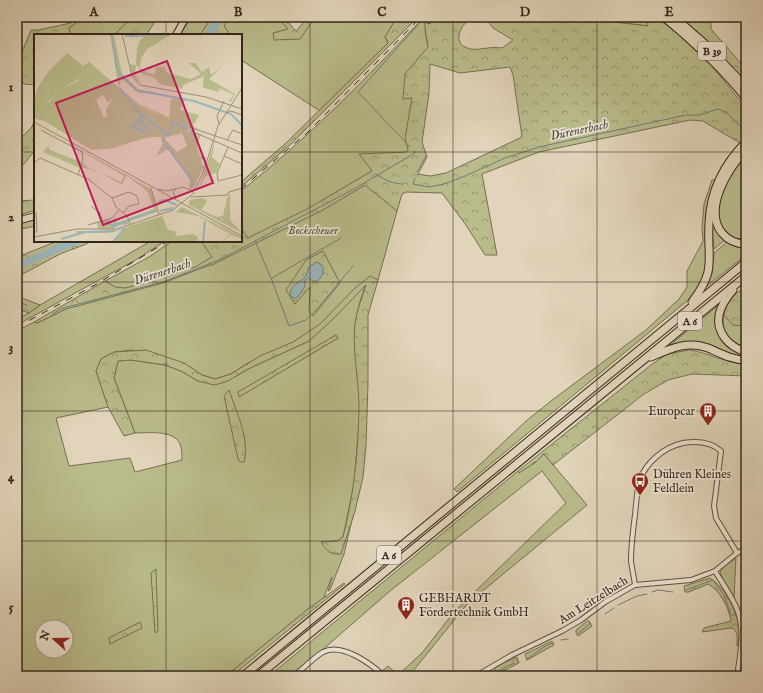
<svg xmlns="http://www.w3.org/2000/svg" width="763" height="693" font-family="'IM FELL English',serif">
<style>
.green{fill:#b9bb8b;stroke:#767053;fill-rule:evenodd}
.forest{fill:url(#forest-crowns);stroke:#767053;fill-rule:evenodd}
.water{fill:#99b5bb;stroke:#717c7b}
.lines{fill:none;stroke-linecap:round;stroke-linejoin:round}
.stream{stroke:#717c7b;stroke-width:1}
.river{stroke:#99b5bb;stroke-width:7}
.street-casing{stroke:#5f5243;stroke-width:6}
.primary-casing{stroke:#34261b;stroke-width:8}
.highway-casing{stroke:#34261b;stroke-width:9}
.street{stroke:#ece3d2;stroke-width:4}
.primary{stroke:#e1d4ba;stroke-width:6}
.highway{stroke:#e1d4ba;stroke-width:7}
.rail{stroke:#34261b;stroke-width:1;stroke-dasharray:7 7;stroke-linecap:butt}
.grid{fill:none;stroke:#34261b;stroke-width:1;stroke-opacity:0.55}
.labels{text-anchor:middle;stroke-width:3.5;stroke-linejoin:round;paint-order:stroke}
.shield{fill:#ece3d2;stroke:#6b5f52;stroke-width:1}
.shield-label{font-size:11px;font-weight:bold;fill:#34261b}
.park-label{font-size:12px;font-style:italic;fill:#554b37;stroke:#ece3d2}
.poi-label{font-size:12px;fill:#34261b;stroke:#ece3d2;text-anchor:start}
.street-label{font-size:12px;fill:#34261b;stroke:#ece3d2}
.water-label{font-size:13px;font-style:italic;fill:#4d4a43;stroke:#ece3d2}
.inset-river{fill:none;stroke:#99b5bb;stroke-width:2}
.inset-road{fill:none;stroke:#9c8e7a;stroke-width:1}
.view{fill:#c2185b;fill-opacity:0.15;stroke:#c2185b;stroke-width:2}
.inset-edge{fill:none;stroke:#34261b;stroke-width:2}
.neatline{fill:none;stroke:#34261b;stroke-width:1.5}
.grid-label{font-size:13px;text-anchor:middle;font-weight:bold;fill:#34261b}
</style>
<defs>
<pattern id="forest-crowns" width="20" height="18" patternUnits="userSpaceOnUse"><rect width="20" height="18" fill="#b9bb8b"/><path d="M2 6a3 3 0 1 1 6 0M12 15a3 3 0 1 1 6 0" fill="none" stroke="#979871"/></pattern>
</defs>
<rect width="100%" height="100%" fill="#e1d4ba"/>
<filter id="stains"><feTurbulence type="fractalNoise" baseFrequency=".005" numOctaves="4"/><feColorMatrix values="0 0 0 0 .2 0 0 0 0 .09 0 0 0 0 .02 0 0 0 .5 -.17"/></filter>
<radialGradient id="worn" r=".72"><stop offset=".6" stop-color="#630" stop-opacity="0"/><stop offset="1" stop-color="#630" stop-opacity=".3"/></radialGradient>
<g class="green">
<path d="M82,17H132L114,35H70L69,28L78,21Z"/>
<path d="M191,17H212L200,35H180Z"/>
<path d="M230,17H277L299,39L315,17H397L385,37L388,43L320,111L241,60V35H229L224,26Z"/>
<path d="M608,17H644L649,26L605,21Z"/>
<path d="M423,18L426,24L425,30L428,47L426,90L394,208L397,211L378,280L377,279L365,318L362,477L344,554L330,590L328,591L332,577L323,599L308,609L226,676H17V331L34,322L37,323L54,315L109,283L105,281L149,257L172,241H241V191C307,139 366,79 423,18ZM368,280L357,358C351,332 357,308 366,284L309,341L248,369L235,377L198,381L181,371L165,365L131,360L118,361L114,378L135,433C149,433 177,429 181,447C182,451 182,456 182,460L135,472L130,458L69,466L56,418L108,407L96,371L101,359L114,352L132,350L184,363L202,375L215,379L231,374L248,363L309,337ZM336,335L338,338L239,396ZM359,424V438L357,479L340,554L321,542L337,541L343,537L354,484ZM42,627H66V651H42Z"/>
<path d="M746,154V242C712,235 713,201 729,177C733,169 740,162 746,154Z"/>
<path d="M716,179L710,195L706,212V272L699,287L688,300L457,492L454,489L526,421L551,401L646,330L679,299L687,287V271L703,241L702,227L704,204L712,180Z"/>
<path d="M713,219L722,237L725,240L714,249L711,223Z"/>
<path d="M151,241H165L139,258L17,325V319L29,313L40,305Z"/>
<path d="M727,242L746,249V255L707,286L712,273L714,253Z"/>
<path d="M720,304C719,320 713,337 729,348C734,352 742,353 746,356L732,355L683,342L669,346Z"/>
<path d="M725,306L733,325L746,326V348C724,340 720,328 725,306Z"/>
<path d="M544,454L587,505L468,603L409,676H387L382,671L388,666L398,675L422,653L454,612L566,503L542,471L390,591L321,651L290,676H269L518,471L520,472L536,462Z"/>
<path d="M736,558L734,598C731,592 718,575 721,570C724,565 732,561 736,558Z"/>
</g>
<g class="forest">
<path d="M73,17H82L78,21L69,28L70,35H35V85L24,84L17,75V64L31,30H38L71,23Z"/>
<path d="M132,17H158L146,35H114Z"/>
<path d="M212,17H230L224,26L230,34L229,35H200Z"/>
<path d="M277,17H283L296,31L309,17H315L300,39L274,40L273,33L288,29Z"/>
<path d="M397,17H418L291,144L241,187V182L285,144L388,43L385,37Z"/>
<path d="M424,17H580L592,19L591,17H608L606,21L648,26L644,17H656L678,34L712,66L746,108V137L740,143L703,121L690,120L539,152L482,174L497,255H485L466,225L442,193L406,192L402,194L397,211L365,185L323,210L212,265H210L163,283L66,309L37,323L34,322L105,281L115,287L126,288L195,267L212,257L201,241H241V228L248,238L307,209L372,171L359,154L406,152L408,150L405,138L412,98L403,99L405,74L428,47C426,37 425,26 424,17ZM482,17L487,20L493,28L513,40L502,48C490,45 476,53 465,47C454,42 460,27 467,22C472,18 477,18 482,17ZM430,64L460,73L510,67L513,75L522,137L446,173L430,176L418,174L427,157L422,142L429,93Z"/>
<path d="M680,17H711V29L746,69V83L712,46Z"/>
<path d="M35,119V150L24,164H17V142L32,127Z"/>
<path d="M35,200V210L17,216V201Z"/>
<path d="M35,220V226L17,230V224Z"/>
<path d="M58,241H92L84,245L62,253L17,277V257Z"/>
<path d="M323,251L340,283L313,316L309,312L310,287L295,304L286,290L306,260Z"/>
<path d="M370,276L378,280L368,315V384L366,445L363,477L355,511L341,554C330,555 327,551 321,542L337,541L343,537C354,494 358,453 359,408C359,380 352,351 355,323C357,309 362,298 366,285L332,320L309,341L248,369L226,382L214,385L198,381L181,371L165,365L131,360L118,361L114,378L135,433L124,436L108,407L96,371L101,359L114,352L146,350L184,363L202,375L215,379L231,374L260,356L293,342L320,324L354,289Z"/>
<path d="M746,286V326L733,325L724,315C726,300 735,294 746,286Z"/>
<path d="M17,296L40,305L29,313L17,309Z"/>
<path d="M336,335L338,338L239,397L238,392Z"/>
<path d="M689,350C708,352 726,364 746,364V376L692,374L668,380L644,394L553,465L544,454L536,462L519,473L518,471L651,365L667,354Z"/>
<path d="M229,390C236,412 250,438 244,462H240L238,459L224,396Z"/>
<path d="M156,569L158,631L155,633L151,573Z"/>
<path d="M710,578C728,589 746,626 737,646C737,639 739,630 731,628L702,632L704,628L731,621C729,608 720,590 708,584L689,592H685L684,586Z"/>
<path d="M344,583L345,584L232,676H226L308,609Z"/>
<path d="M587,621H589L592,626L578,636L576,633V630Z"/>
<path d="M140,622L142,628L110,644L109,638Z"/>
<path d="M552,641L554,645L527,660L525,654Z"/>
<path d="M743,642H746V676H738Z"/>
<path d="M517,657L519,663L497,674L495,671V668L503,663Z"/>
</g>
<path class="water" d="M316,262L322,265C325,272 322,279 315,282L308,278L305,280V286L297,298H294L291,297C287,284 303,283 307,274C308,272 308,270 308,268Z"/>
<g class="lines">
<g class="stream">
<path d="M410,147L358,92L424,18"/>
<path d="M417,172L426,156"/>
<path d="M378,175C386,181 392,183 402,184"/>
<path d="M415,178L413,184L429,187L444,184L465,176L505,158L539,147L686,115H700L718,109L727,113L746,132"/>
<path d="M255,241L271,278L289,326L306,320L316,310L353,266"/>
<path d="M272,278L341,238"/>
<path d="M17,302L27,305"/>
<path d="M52,314L63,308L163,282L219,260L354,189L415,153L414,151"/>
<path d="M686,590L713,580L724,595L731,615H736"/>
<path d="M652,592L658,590L673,592"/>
<path d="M618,605L637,596L647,594"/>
<path d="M605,614L614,608"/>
<path d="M742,615H746"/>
<path d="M578,634L590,623"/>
<path d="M561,640L568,639"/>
<path d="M526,660L544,647L552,643"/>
<path d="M497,674L503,668L515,663"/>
<path d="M746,676V672"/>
</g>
<g class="river">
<path d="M207,35L222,17"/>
<path d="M17,266L76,241"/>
</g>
<g class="street-casing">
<g id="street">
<path d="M429,21L431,17"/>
<path d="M715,571C722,583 734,599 738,612C745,633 740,655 737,676"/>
<path d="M635,585C634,577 632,569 631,561C631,546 633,530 635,515C636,504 637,492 639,482C645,463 664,447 683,443C696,441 711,442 721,451L714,506L716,518L737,553"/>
<path d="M294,676C304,668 313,658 323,652C342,642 371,664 384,676"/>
<path d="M476,676L512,655L562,631L581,620L605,602L635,585L691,580L715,571L737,553L746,549"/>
</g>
</g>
<g class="primary-casing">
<g id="primary">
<path d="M176,35L186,17"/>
<path d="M17,221L35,216"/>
</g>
</g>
<g class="highway-casing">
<g id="highway">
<path d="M664,17C694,42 722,68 746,98"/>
<path d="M674,17L705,44L746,87"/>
<path d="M746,150C728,168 703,209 722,233C728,240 737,244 746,244"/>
<path d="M733,290C727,297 721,305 719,315C716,333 729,347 746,352"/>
<path d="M692,302C717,269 707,261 709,224C710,192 724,164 746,142"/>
<path d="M651,357C669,349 688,340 708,348C720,353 732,360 746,360"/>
<path d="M243,676L746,262"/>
<path d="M258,676L746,276"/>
</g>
</g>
<use href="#street" class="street"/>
<use href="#primary" class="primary"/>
<use href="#highway" class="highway"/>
<g class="rail">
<path d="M241,189L308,132L421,17"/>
<path d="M17,327L95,285L168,241"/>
</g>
</g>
<path class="grid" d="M166,17V35M310,17V676M453,17V676M597,17V676M17,152H35M241,152H746M166,241V676M17,282H746M17,411H746M17,541H746"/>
<defs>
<g id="building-pin" transform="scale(0.9)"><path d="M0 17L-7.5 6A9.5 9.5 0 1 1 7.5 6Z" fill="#8f2418" stroke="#ece3d2"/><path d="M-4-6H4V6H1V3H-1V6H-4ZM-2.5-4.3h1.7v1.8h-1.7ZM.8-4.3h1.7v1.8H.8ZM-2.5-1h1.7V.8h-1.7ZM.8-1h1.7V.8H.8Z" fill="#fff"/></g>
<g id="bus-pin" transform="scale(0.9)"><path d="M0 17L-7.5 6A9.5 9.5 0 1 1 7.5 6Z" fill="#8f2418" stroke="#ece3d2"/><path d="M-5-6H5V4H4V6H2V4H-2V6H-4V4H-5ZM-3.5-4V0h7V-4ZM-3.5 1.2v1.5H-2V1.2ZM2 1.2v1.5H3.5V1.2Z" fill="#fff"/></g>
</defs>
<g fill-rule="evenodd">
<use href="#building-pin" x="708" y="411"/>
<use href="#bus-pin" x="640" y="481"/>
<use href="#building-pin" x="406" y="605"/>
</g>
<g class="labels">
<g class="shield">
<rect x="698" y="42" width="28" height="18" rx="3"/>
<rect x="678" y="312" width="24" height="18" rx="3"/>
<rect x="377" y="546" width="24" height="18" rx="3"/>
</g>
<g class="shield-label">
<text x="712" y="55">B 39</text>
<text x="690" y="325">A 6</text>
<text x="389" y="559">A 6</text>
</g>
<g class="park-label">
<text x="313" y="234">Bockscheuer</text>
</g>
<g class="poi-label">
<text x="695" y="415" text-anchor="end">Europcar</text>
<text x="653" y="478">Dühren Kleines<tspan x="653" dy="14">Feldlein</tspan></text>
<text x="419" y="602">GEBHARDT<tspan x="419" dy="14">Fördertechnik GmbH</tspan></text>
</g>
<g class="street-label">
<text transform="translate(593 600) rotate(-32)" y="4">Am Leitzelbach</text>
</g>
<g class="water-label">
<text transform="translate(579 129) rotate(-12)" y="5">Dürenerbach</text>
<text transform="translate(162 271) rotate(-18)" y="5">Dürenerbach</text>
</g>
</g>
<g transform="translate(34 34)">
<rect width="208" height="208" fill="#e1d4ba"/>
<path d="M55,28L107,72L156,95L144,100L104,105L78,114L58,116L12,88L0,84L3,75L12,71L27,55L44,47L49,32ZM69,61L74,69L79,65L83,66L85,84L89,89L85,86L84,82L82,68L72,75L73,82L70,84L62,66ZM174,44L186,53L184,58L168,53ZM142,64L150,66L145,77L163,82L158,91H150L135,85L137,65ZM21,102L93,141L88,151L65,138L47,133L49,129L54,134L63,137L87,148L90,142ZM14,112L16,116L47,128V132L10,118ZM193,164L192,184L184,186L167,176L182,183L189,182ZM148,173L208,203V205L197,201L187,208L196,200L164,182L142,178Z" fill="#b9bb8b" fill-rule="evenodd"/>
<path d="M77,0L80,2L88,40L105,56L158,66H151L146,76L165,81L159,92L165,96L146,91L124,80L108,70L149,91H158L162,82L145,77L143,73L146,74L149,66L118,59H105L87,44L86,52L84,50ZM138,0L113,15L107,24L106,34L114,39L121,40L122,33H130L133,39L157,45L167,40L155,29H161L168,38L175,33L177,41L190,30L175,45L201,60L197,68L195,67L200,61L185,54L175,45L169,51L170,42L149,51V55L125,50L121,44L108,40L104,32H102L101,40L107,50L99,42L95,30L102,31L103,14L106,6L112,2ZM33,19L49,32L46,44L27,55L8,74L3,75V83H0V65L4,53L14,38ZM83,52L94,61L104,76L107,71L114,75L110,81L128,96L130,93L134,101L146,96L167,100L163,112L166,122L172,123V127L167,125L168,132L172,129L159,155L155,154L156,144L135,115L122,122L129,109L127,103H123L125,96L103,77ZM148,99L153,112L143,118L130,104ZM79,65L83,66L86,71L87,86L111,103V104L79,114L65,115V111L68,114L77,113L109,102L97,97L85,86L82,68L72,75ZM181,106L178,123L186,130L182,139L172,142L164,156ZM14,112L11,118L27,125H35L47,132L46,134L9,118ZM89,139L117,155L123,177L96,186L95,184L120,175L113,157ZM196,159V186L208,199L155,171V166L169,164L173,167L167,176L188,186L192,184L193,164ZM128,182L134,196L141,197L142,202L159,200L164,203L163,208H78L90,195L74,199H50L26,205L43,200L42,197H80ZM76,185L78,190L94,185L95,190L82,191L80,195H64L63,188Z" fill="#b9bb8b" fill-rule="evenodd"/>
<path class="inset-river" d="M77,0L83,36L102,56L160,67L197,80L208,91M91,2H106M107,2L134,0M86,54L104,78L134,102M110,82L98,93L112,99M105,87L115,96M134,101L140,89L155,95M130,104L129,107L159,148L157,154M124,168L131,166L143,171M126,177L139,174M72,187L76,191L82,190L80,184M90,191L92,187L122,177M79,193L90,188M27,205L51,198L81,197M79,208L91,194M169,208L171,187"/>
<path class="inset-road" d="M88,0L98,42L106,51L172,63L208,75M192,79L197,77L208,81M0,88L208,202M185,90L183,82L190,67M155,93L208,111M7,96L48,118L49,126L44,141M155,96L208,119M193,106L199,96L208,100M194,113L183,139L184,147L208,141M190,122L208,130M0,129L6,124L54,145L78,164L82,173L93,182L97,191M117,154L125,181M124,155L133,157L149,153L160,157L169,139L184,92L208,54M157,163L193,161L195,158L208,154M78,164L95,158L103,162L105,170L95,172L89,179M142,165L139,158L143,154M57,172L66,179L68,186M54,191L78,184L85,176M0,199L3,197L2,178M0,203L43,195H83L139,176L161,158"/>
<path class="view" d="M133,27L179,149L69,191L22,69Z"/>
<rect width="208" height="208" class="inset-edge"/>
</g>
<rect width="763" height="693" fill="none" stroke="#e1d4ba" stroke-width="44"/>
<g transform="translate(54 639) rotate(291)"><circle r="19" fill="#ece3d2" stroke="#a29789"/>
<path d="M0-3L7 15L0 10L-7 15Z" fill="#8f2418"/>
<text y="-6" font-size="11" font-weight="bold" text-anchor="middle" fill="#34261b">N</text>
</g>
<rect x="22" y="22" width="719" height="649" class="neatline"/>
<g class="grid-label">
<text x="94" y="16">A</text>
<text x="238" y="16">B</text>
<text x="382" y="16">C</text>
<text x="525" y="16">D</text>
<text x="669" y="16">E</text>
<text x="11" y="91">1</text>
<text x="11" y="221">2</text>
<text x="11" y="351">3</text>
<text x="11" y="481">4</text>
<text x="11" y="611">5</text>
</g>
<rect width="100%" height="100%" filter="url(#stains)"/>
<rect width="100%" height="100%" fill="url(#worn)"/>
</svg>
